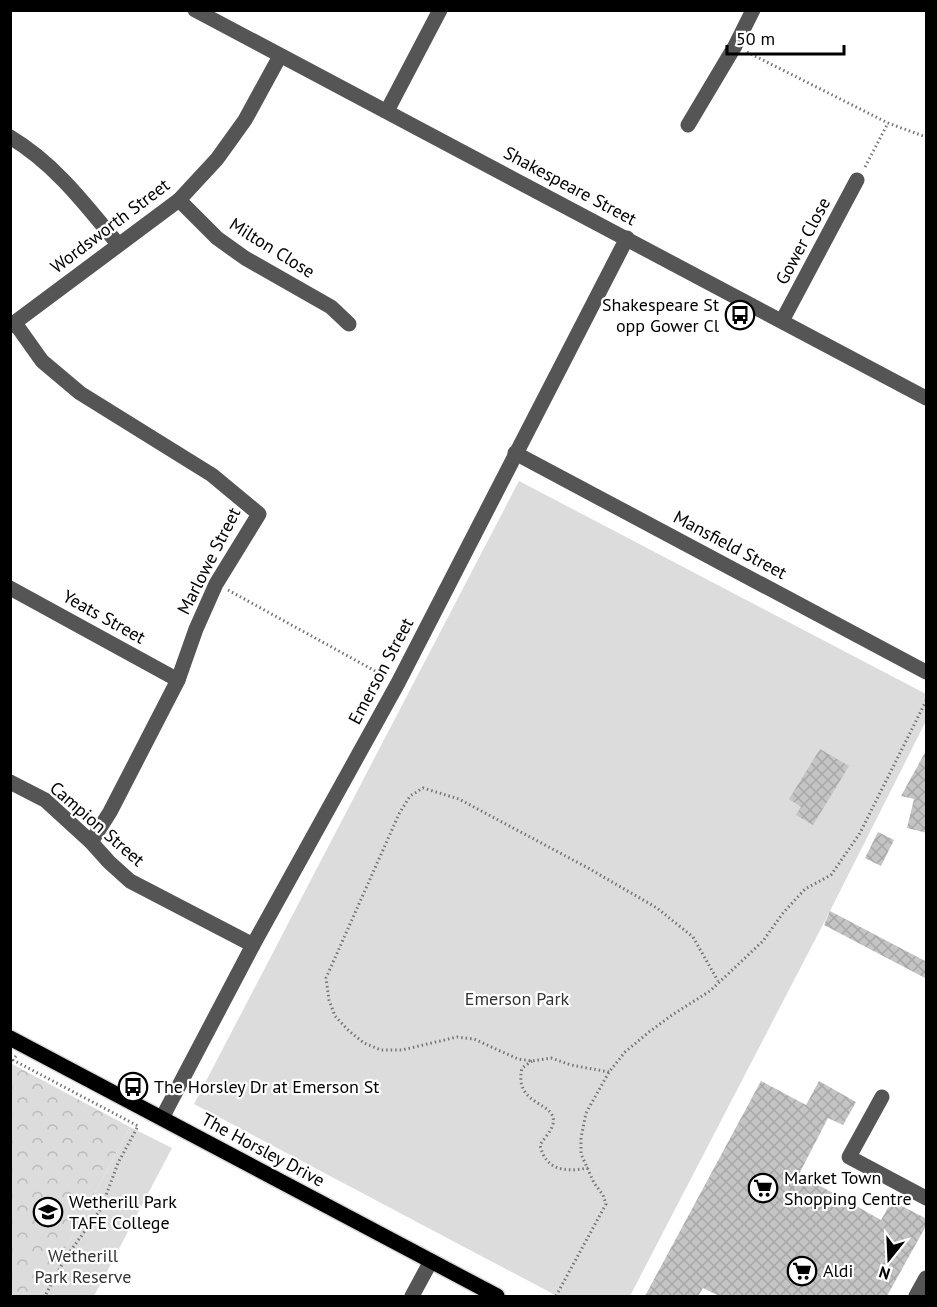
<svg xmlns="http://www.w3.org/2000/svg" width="937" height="1307" font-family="'PT Sans',sans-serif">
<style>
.forest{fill:url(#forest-crowns)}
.park{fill:#dcdcdc}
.building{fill:url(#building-cross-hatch)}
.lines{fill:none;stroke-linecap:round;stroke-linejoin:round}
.major-casing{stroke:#dbdbdb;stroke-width:18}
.path{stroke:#777;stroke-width:3;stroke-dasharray:1.5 3;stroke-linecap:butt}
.minor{stroke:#555;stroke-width:15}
.major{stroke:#000;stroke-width:15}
.labels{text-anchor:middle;stroke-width:4.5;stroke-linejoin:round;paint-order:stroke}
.street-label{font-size:18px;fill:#000;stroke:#fff}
.poi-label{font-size:18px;fill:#000;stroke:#fff;text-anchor:start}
.park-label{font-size:18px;fill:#333;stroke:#fff}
</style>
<defs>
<pattern id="forest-crowns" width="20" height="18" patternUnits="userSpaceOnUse" patternTransform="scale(1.5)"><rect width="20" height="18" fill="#dcdcdc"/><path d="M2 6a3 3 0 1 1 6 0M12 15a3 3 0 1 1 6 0" fill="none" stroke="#bbb"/></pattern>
<pattern id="building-cross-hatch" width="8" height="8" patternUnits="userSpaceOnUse" patternTransform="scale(1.5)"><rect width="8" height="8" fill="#c4c4c4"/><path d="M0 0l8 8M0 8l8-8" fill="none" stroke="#a7a7a7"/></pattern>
</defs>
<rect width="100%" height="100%" fill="#fff"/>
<path class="forest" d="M12,1064L130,1127L40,1296H11Z"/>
<g class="park">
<path d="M519,481L926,694V721L830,911L630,1296H557L194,1104Z"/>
<path d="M130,1127L172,1148L94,1296H40Z"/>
</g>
<g class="building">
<path d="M820,749L849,766L813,825L796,815L801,807L789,799Z"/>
<path d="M927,749V833L907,828L914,799L901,796Z"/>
<path d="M878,832L894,840L881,866L865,858Z"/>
<path d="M830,911L927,962V979L824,925Z"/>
<path d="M761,1081L806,1105L819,1081L856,1102L843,1125L828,1118L799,1174L881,1220L892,1201L927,1219V1224L887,1296H719L703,1288L698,1296H645Z"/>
</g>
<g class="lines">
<g class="major-casing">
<path id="major" d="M10,1038L497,1296"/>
</g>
<g class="path">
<path d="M747,52L888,123L926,137"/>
<path d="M865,167L888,123"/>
<path d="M228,590L386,677"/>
<path d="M16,1056L13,1060L138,1126L118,1163L101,1209L66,1257L45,1296"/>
<path d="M532,1061L522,1068C513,1107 558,1101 553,1124C551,1132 544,1138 540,1145C546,1171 565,1172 588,1168"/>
<path d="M609,1072L571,1065L551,1058L532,1061L518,1059L474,1039L457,1037L402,1050H381L364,1043L349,1031L335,1016L329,1000L326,978L399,814L410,796L423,788L459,799L588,868L657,908L693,937L718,981"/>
<path d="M556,1296L606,1204L603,1195L594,1183L581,1154V1138L586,1113L609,1072L625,1052L649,1032L672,1015L710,991L763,941L783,913L805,889L831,875L860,833L926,701"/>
</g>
<g class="minor">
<path d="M195,10L926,398"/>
<path d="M387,111L440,10"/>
<path d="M688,125L735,46L753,10"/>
<path d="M10,137C55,164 85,204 118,244"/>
<path d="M179,200L217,238L245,258L331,307L349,324"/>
<path d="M782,321L857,180"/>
<path d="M15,323L42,361L80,393L212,475L259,514L216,584L196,629L178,680L110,812L91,842"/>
<path d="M10,326L179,200L217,159L245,120L280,56"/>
<path d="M515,453L926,672"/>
<path d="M10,588L178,680"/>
<path d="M10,782L45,800L91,842L109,862L130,881L253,945"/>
<path d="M882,1097L849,1157L926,1198"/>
<path d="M162,1118L253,945L398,683L627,238"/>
<path d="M412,1296L431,1261"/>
<path d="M916,1296L926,1278"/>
</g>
<use href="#major" class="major"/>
</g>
<defs>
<g id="bus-ring" transform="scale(1.5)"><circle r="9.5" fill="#fff" stroke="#000" stroke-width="1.5"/><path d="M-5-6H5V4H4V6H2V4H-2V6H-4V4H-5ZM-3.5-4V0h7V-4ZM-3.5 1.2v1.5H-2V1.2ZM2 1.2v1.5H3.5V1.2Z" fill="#000"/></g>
<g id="supermarket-ring" transform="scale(1.5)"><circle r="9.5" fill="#fff" stroke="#000" stroke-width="1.5"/><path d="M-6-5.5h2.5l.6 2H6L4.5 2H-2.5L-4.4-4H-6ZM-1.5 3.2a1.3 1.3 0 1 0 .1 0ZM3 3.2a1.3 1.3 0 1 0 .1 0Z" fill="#000"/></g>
<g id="university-ring" transform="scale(1.5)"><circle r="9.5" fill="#fff" stroke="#000" stroke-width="1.5"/><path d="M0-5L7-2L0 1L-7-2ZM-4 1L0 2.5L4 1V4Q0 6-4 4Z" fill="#000"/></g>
</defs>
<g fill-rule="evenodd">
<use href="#bus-ring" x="740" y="315"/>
<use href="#bus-ring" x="133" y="1087"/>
<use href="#supermarket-ring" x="763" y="1188"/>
<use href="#university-ring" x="48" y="1212"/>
<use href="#supermarket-ring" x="802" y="1271"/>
</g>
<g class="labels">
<g class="street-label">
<text transform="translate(570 186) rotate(28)" y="6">Shakespeare Street</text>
<text transform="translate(110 226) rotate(-37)" y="6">Wordsworth Street</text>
<text transform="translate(803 241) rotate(-62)" y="6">Gower Close</text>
<text transform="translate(272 248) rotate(32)" y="6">Milton Close</text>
<text transform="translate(730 545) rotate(28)" y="6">Mansfield Street</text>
<text transform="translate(209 561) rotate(-63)" y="6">Marlowe Street</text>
<text transform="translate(104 617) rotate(29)" y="6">Yeats Street</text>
<text transform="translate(381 671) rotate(-62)" y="6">Emerson Street</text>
<text transform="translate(97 824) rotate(41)" y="6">Campion Street</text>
<text transform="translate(263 1150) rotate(28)" y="6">The Horsley Drive</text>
</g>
<g class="poi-label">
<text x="719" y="311" text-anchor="end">Shakespeare St<tspan x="719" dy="21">opp Gower Cl</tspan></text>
<text x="154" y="1093">The Horsley Dr at Emerson St</text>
<text x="784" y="1184">Market Town<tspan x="784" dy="21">Shopping Centre</tspan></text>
<text x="69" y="1208">Wetherill Park<tspan x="69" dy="21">TAFE College</tspan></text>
<text x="823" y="1277">Aldi</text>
</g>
<g class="park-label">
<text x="517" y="1005">Emerson Park</text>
<text x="83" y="1262">Wetherill<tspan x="83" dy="21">Park Reserve</tspan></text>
</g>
</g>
<rect width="937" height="1307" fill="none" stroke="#000000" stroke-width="24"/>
<g transform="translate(889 1259) rotate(198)" stroke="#ffffff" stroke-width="4.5" paint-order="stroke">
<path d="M0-4.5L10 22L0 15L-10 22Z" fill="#000000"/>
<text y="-9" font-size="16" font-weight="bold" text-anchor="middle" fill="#000000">N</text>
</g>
<path d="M727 45v9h117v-9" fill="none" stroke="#000000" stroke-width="3"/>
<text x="736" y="45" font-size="18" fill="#000000" stroke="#ffffff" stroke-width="4.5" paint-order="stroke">50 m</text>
</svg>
